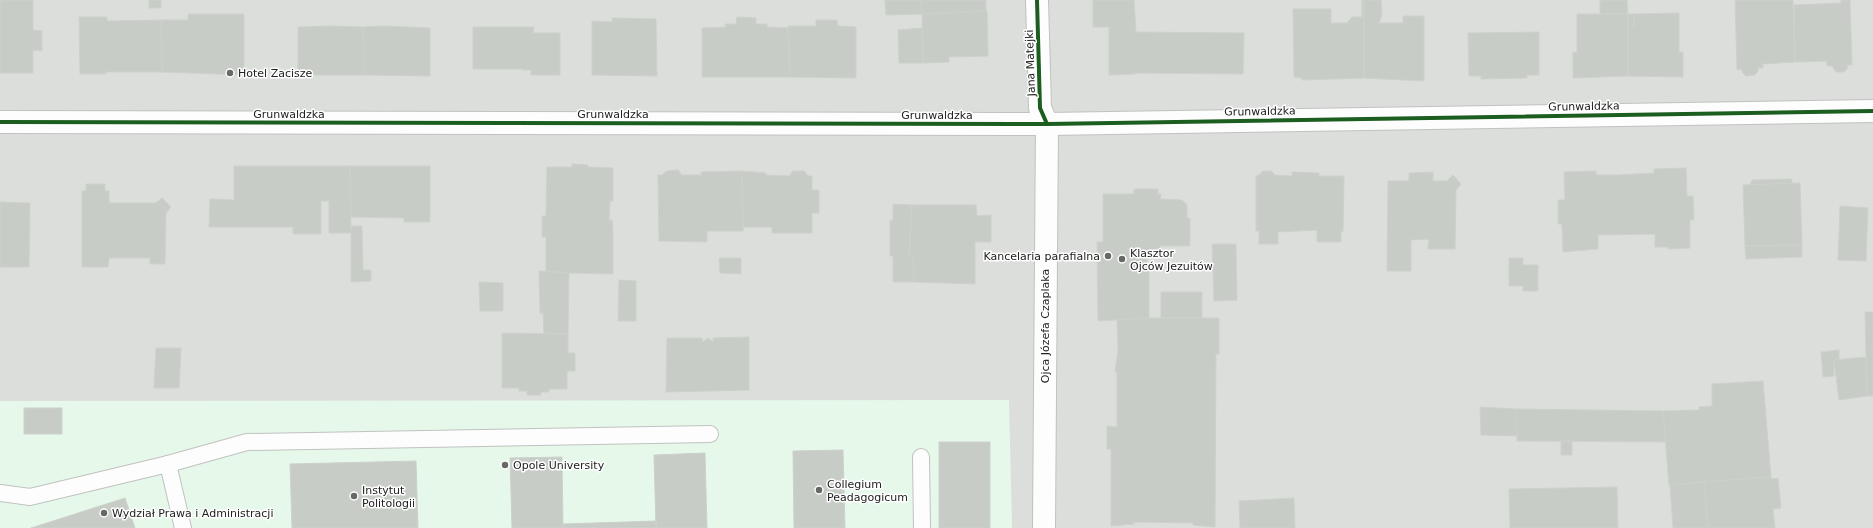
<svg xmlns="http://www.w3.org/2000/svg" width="1873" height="528" font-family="'DejaVu Sans',sans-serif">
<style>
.residential{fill:#dcdedb}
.education{fill:#e6f8ea}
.building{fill:#c8ccc7;stroke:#ccd2cb}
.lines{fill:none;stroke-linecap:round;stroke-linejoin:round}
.lane-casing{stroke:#c0c2c0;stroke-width:18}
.street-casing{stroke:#c0c2c0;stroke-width:24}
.lane{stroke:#fcfdfc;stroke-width:16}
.street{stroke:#fcfdfc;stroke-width:22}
.cycleway-casing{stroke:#fff;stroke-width:6}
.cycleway{stroke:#1b5e20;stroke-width:4}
.poi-dot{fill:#676967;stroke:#fff;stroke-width:1.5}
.labels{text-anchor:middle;stroke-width:3;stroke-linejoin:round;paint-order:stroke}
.street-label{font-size:11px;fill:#212121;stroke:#fff}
.poi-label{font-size:11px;fill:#212121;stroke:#fff;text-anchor:start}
</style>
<rect width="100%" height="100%" fill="#eaefe9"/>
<rect class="residential" x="0" y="0" width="1873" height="528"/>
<path class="education" d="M1009,400L1012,528H0V401Z"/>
<g class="building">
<path d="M0,0H33V30L42,31V51L33,50V73H0Z"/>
<rect x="149" y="0" width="12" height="8"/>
<path d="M885,0H921L922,14L886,15Z"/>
<path d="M921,0H986V12L922,14Z"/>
<path d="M1093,0H1134L1136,32L1244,33L1243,74L1135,73V74L1109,75V27H1093Z"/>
<path d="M1362,0H1364V78L1302,80V78L1294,77L1293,9H1331V23H1347L1352,17H1362Z"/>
<path d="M1364,0H1381L1382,15L1379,23H1403V16H1424V81L1364,78Z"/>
<path d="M1600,0H1627L1628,14H1600Z"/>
<path d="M1735,0H1793L1795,62L1763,64V68H1758V71L1755,75L1746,76L1742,72V69L1737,70Z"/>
<path d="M1841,0H1850L1852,65H1847L1848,68L1844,72H1836L1832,66H1827V61L1795,62L1794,5L1841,3Z"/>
<path d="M987,11L988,56L949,57V62L923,63L922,14Z"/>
<path d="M1679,13V52H1683V77L1628,76V28L1634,27V14Z"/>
<path d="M188,14H244V75L162,72L161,20H188Z"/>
<path d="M1577,14H1628V76L1573,78V52L1577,53Z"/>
<path d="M1628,14H1634V27L1628,28Z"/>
<path d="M79,17H107V21L161,20L162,72H106V74H80Z"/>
<path d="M737,17L756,18V24H767V27L788,28L790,77H702V28L726,27L725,24H736Z"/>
<path d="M612,18L656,19L657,76L592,75V21L612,22Z"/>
<path d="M816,20H837L838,26L856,27V78L790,77L788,26H816Z"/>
<path d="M329,26L363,27L364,75H298V27Z"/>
<path d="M383,26L430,28V76L364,75L363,27Z"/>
<path d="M473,27H534L533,33H560V75H531V70H523V69H473Z"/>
<path d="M922,28L923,63H899L898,30Z"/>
<path d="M1539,32V75H1527V78L1481,79V76H1469L1468,33Z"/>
<path d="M572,164L588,165V167L613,168V201H610L609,220H612L613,233V274L569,273L546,271V237H542V216H546L547,167H572Z"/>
<path d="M234,166H350L351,233H329V201H321V234H293V227H209L210,199L234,200Z"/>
<path d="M350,166H430V222H404V218L351,217Z"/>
<path d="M1686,168L1687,196H1693L1694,220H1690V248L1668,249V247H1655V234L1598,235V249L1563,252L1562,224H1558V200H1565L1564,172L1596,171V175H1618L1654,173V169Z"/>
<path d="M678,170L682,175H701V172L742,171L743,231H707V242L659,241L658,175H662L667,171Z"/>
<path d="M742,171L766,173V175L789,176L793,171H804L808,176H812V190H819V213H812V233H772V227H743V231Z"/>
<path d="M1263,171H1271L1275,175L1292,176V172L1319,173V176H1344L1343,231L1341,232V242H1317V230L1278,232V244H1259V231H1256V176L1259,175Z"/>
<path d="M1433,172V181H1447L1453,175L1461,184L1456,190L1455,249H1428L1429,239L1411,240V271H1387L1388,181H1409V173Z"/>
<path d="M1791,179L1793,184L1750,185L1752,180Z"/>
<path d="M1800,183L1802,245L1745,246L1743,185Z"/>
<path d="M86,184H105V191H109V203H156L162,198L171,207L166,213L165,264H150V258H109L108,267H82V191H86Z"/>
<path d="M1134,189H1158V194H1161L1160,199L1182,200L1187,205V218H1190V246H1160V250H1147V267H1149V318L1098,321L1097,242H1103V194H1134Z"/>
<path d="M0,202L30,203L29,267H0Z"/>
<path d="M893,204L912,205L909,256H913L914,282H893V256H890V220H893Z"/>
<path d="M912,205H976L977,216L991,215V242H975V284L914,282L913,256H909Z"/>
<path d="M1840,206L1868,208L1866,261L1838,260Z"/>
<path d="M351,226H362L363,270H371V281L351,282Z"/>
<path d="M1212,244H1236L1237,300L1214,301Z"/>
<path d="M1802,245V257L1746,259L1745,246Z"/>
<path d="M719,258H741V274L720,273Z"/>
<path d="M1509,258H1523V265H1538V291H1523V286H1509Z"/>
<path d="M539,271L569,273L568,334L544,333L543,313H540Z"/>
<path d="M619,280L636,281V321H618Z"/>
<path d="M479,282L503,283V311H480Z"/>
<rect x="1161" y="292" width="41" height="26"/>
<path d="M1865,312H1873V396H1867Z"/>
<path d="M1149,318H1219V354H1216L1215,527L1193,525V523L1134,522V524L1111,526V449H1107V426L1117,427V372H1115L1118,350L1117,320Z"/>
<path d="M502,333L568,334V353H575V371H567V389H549V392H541V395H527V391H519V388H502Z"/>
<path d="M749,337V390L666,392L667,338H702L703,342L708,338L713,342V338Z"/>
<path d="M156,348H181L179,388H154Z"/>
<path d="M1839,350V359L1834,360V376L1823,377L1821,352Z"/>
<path d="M1866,357L1867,396L1839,400L1834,360Z"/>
<path d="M1763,381L1771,477L1669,485L1663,411L1699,410V407L1712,406V384Z"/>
<path d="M1480,407L1516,409L1517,436L1481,435Z"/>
<rect x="24" y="408" width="38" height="26"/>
<path d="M1516,409L1663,411L1666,442L1517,441Z"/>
<rect x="1561" y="441" width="11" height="14"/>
<rect x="939" y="442" width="51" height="86"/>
<path d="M843,450L845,528H794L793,451Z"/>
<path d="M705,453L707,528H656L654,455Z"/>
<path d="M562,457L563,528H512L510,458Z"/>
<path d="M416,461L418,528H292L290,464Z"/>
<path d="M1771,477V479L1778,478L1781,508L1773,509L1775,528H1708L1704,482Z"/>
<path d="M1704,482L1708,528H1673L1670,485Z"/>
<path d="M1617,487L1618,528H1510L1509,489Z"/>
<path d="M125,498L135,528H31Z"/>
<path d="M1294,498L1295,528H1240L1239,501Z"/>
<path d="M656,521V528H563V524Z"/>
</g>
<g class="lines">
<g class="lane-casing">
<g id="lane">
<path d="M921,457L922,528"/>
<path d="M168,464L247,442L710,434"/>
<path d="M0,493L30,497L168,464L183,528"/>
</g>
</g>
<g class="street-casing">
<g id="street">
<path d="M1037,0L1040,108L1047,124L1044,528"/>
<path d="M0,122L1047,124L1873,111"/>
</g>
</g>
<use href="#lane" class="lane"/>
<use href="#street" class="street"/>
<g class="cycleway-casing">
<g id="cycleway">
<path d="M1037,0L1040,108L1047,124"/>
<path d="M0,122L1047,124L1873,111"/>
</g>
</g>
<use href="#cycleway" class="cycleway"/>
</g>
<g class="poi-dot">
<circle cx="230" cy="73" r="4"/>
<circle cx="1108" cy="256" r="4"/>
<circle cx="1122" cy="259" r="4"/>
<circle cx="505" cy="465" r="4"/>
<circle cx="819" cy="490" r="4"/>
<circle cx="354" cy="496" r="4"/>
<circle cx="104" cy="513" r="4"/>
</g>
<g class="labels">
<g class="street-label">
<text transform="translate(1030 63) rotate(-92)" y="4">Jana Matejki</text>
<text transform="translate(1584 106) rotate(-1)" y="4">Grunwaldzka</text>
<text transform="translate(1260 111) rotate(-1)" y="4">Grunwaldzka</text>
<text x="289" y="118">Grunwaldzka</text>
<text x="613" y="118">Grunwaldzka</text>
<text x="937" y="119">Grunwaldzka</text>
<text transform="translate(1045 326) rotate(-90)" y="4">Ojca Józefa Czaplaka</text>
</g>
<g class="poi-label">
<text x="238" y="77">Hotel Zacisze</text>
<text x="1130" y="257">Klasztor<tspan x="1130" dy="13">Ojców Jezuitów</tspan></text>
<text x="1100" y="260" text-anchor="end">Kancelaria parafialna</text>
<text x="513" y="469">Opole University</text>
<text x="827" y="488">Collegium<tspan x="827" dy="13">Peadagogicum</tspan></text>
<text x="362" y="494">Instytut<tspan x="362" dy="13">Politologii</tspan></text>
<text x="112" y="517">Wydział Prawa i Administracji</text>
</g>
</g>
</svg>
